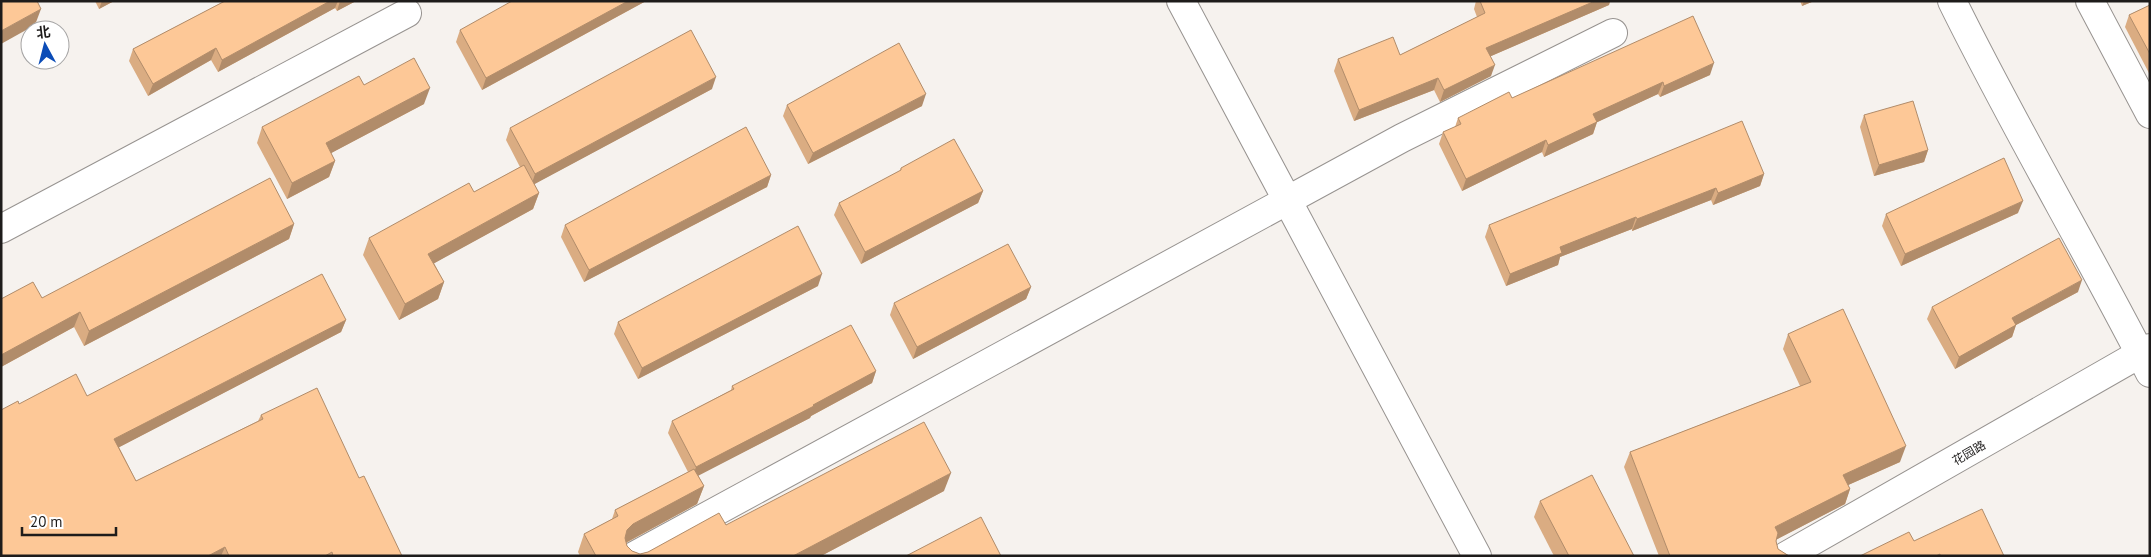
<svg xmlns="http://www.w3.org/2000/svg" width="2151" height="557" font-family="'PT Sans','Noto Sans SC',sans-serif">
<style>
.lines{fill:none;stroke-linecap:round;stroke-linejoin:round}
.minor-casing{stroke:#979390;stroke-width:30}
.tertiary-casing{stroke:#979390;stroke-width:30}
.minor{stroke:#fff;stroke-width:28}
.tertiary{stroke:#fff;stroke-width:28}
.wall{fill:#daac82}
.shaded-wall{fill:#b18c6a}
.building{fill:#fdc897;stroke:#b18c6a}
.labels{text-anchor:middle;stroke-width:5;stroke-linejoin:round;paint-order:stroke}
.street-label{font-size:12px;fill:#1e1c1b;stroke:#fff}
</style>
<rect width="100%" height="100%" fill="#f6f2ee"/>
<g class="lines">
<g class="minor-casing">
<g id="minor">
<path d="M1181,1L1477,556"/>
<path d="M1952,1C2014,127 2086,248 2150,373"/>
<path d="M2090,1L2150,114"/>
<path d="M1,229L407,13"/>
<path d="M634,556L1402,138L1613,33"/>
</g>
</g>
<g class="tertiary-casing">
<path id="tertiary" d="M1786,556L2150,348"/>
</g>
<use href="#minor" class="minor"/>
<use href="#tertiary" class="tertiary"/>
</g>
<g class="wall">
<path d="M95,1H114L99,9Z"/>
<path d="M225,1H356L337,11L335,8L218,72L211,60L148,96L129,61L133,49Z"/>
<path d="M646,1L482,90L456,42L460,30Z"/>
<path d="M1476,1H1610L1609,5L1491,56V76L1440,102L1434,90L1354,121L1334,71L1338,59L1400,55L1477,17L1474,9Z"/>
<path d="M1800,1H1814L1802,6Z"/>
<path d="M2150,5V75L2125,27L2129,15Z"/>
<path d="M1710,75L1660,97L1658,94L1597,122L1593,134L1544,157L1542,152L1462,191L1439,144L1443,132L1455,127L1458,118L1512,98Z"/>
<path d="M364,85L424,104L331,153L335,161L329,177L287,199L257,143L262,127Z"/>
<path d="M712,89L534,184L539,193L533,209L434,263L444,282L438,299L399,320L363,255L369,238L474,192L520,167L506,140L510,128Z"/>
<path d="M787,105L922,106L808,164L783,116Z"/>
<path d="M1864,115L1928,150L1924,162L1874,176L1860,127Z"/>
<path d="M901,168L983,191L978,203L861,264L834,215L839,203L900,171Z"/>
<path d="M1764,174L1760,186L1713,205L1711,200L1632,231V229L1560,257L1558,265L1506,286L1485,237L1489,225Z"/>
<path d="M771,175L767,187L584,282L561,237L565,225Z"/>
<path d="M2018,213L1901,266L1882,226L1886,214Z"/>
<path d="M294,224L289,239L84,346L74,327L1,367V299L42,298Z"/>
<path d="M818,286L638,379L614,334L618,322Z"/>
<path d="M1031,287L1026,299L913,359L890,315L894,303Z"/>
<path d="M2078,292L2016,325L2012,337L1955,369L1927,319L1932,307Z"/>
<path d="M346,320L341,332L119,447L136,481L258,421L261,415L359,478L402,556H1L87,396Z"/>
<path d="M1788,334L1900,462L1848,485L1850,489L1845,504L1777,539L1776,541L1778,549L1789,556H1659L1624,467L1630,452L1800,386L1783,349Z"/>
<path d="M876,371L872,383L811,416L810,418L698,475L704,486L697,504L626,543L627,546L632,551L640,554L648,552L726,525L944,491L821,556H580L578,552L584,534L612,519L615,510L688,472L668,433L672,421L731,390L732,386Z"/>
<path d="M1540,501L1634,556H1554L1534,517Z"/>
</g>
<g class="shaded-wall">
<path d="M102,1H114L99,9Z"/>
<path d="M330,1H338L335,8L218,72L222,60Z"/>
<path d="M340,1H356L337,11Z"/>
<path d="M628,1H646L482,90L486,78Z"/>
<path d="M1595,1H1610L1609,5L1482,60L1486,48Z"/>
<path d="M1804,1H1814L1802,6Z"/>
<path d="M41,9L35,25L1,44V31Z"/>
<path d="M216,48L211,60L148,96L153,84Z"/>
<path d="M1714,63L1710,75L1660,97L1664,86Z"/>
<path d="M1495,65L1491,76L1440,102L1444,90Z"/>
<path d="M716,77L712,89L531,186L535,174Z"/>
<path d="M1438,78L1434,90L1354,121L1359,110Z"/>
<path d="M1663,82L1658,94L1589,126L1593,114Z"/>
<path d="M430,88L424,104L320,159L326,143Z"/>
<path d="M926,94L922,106L808,164L813,153Z"/>
<path d="M1597,122L1593,134L1544,157L1548,145Z"/>
<path d="M1546,140L1542,152L1462,191L1466,179Z"/>
<path d="M1928,150L1924,162L1874,176L1879,165Z"/>
<path d="M335,161L329,177L287,199L292,183Z"/>
<path d="M1764,174L1760,186L1713,205L1718,193Z"/>
<path d="M771,175L767,187L584,282L589,270Z"/>
<path d="M1716,188L1711,200L1632,231L1637,219Z"/>
<path d="M983,191L978,203L861,264L865,252Z"/>
<path d="M539,193L533,209L422,270L428,254Z"/>
<path d="M2023,201L2018,213L1901,266L1905,254Z"/>
<path d="M1636,217L1632,229L1560,257L1558,265L1506,286L1510,274L1560,247Z"/>
<path d="M294,224L289,239L84,346L89,331Z"/>
<path d="M822,274L818,286L638,379L642,368Z"/>
<path d="M2082,280L2078,292L2016,325L2012,337L1955,369L1959,357L2012,318Z"/>
<path d="M444,282L438,299L399,320L405,304Z"/>
<path d="M1031,287L1026,299L913,359L917,347Z"/>
<path d="M80,312L74,327L1,367V355Z"/>
<path d="M346,320L341,332L110,452L114,439Z"/>
<path d="M876,371L872,383L811,416L810,418L692,479L696,467Z"/>
<path d="M1906,446L1900,462L1837,490L1843,475Z"/>
<path d="M951,473L944,491L821,556H793Z"/>
<path d="M704,486L697,504L627,542L620,548L627,530L633,524Z"/>
<path d="M1850,489L1845,504L1770,543L1775,527Z"/>
<path d="M225,547L221,556H208Z"/>
</g>
<g class="building">
<path d="M1,1H37L41,9L1,31Z"/>
<path d="M225,1H330L222,60L216,48L153,84L133,49Z"/>
<path d="M512,1H628L486,78L460,30Z"/>
<path d="M1480,1H1595L1486,48L1495,65L1444,90L1438,78L1359,110L1338,59L1393,37L1400,55L1485,13Z"/>
<path d="M2150,5V54L2129,15Z"/>
<path d="M1693,16L1714,63L1664,86L1663,82L1593,114L1597,122L1548,145L1546,140L1466,179L1443,132L1461,124L1458,118L1509,92L1512,98Z"/>
<path d="M691,30L716,77L535,174L510,128Z"/>
<path d="M899,43L926,94L813,153L787,105Z"/>
<path d="M414,58L430,88L326,143L335,161L292,183L262,127L359,76L364,85Z"/>
<path d="M1913,101L1928,150L1879,165L1864,115Z"/>
<path d="M1742,121L1764,174L1718,193L1716,188L1637,219L1636,217L1560,247L1562,253L1510,274L1489,225Z"/>
<path d="M746,127L771,175L589,270L565,225Z"/>
<path d="M954,139L983,191L865,252L839,203L901,170V168Z"/>
<path d="M2004,158L2023,201L1905,254L1886,214Z"/>
<path d="M524,165L539,193L428,254L444,282L405,304L369,238L469,183L474,192Z"/>
<path d="M270,178L294,224L89,331L80,312L1,355V299L33,282L42,298Z"/>
<path d="M798,226L822,274L642,368L618,322Z"/>
<path d="M2059,238L2082,280L2012,318L2016,325L1959,357L1932,307Z"/>
<path d="M1008,244L1031,287L917,347L894,303Z"/>
<path d="M322,274L346,320L114,439L136,481L263,419L261,415L317,388L359,478L364,476L402,556H333L332,552L325,556H229L225,547L208,556H1V410L18,401L19,404L76,374L87,396Z"/>
<path d="M1843,309L1906,446L1843,475L1850,489L1775,527L1778,533L1776,541L1778,549L1789,556H1670L1630,452L1811,382L1788,334Z"/>
<path d="M851,325L876,371L813,405L814,406L696,467L672,421L734,389L732,386Z"/>
<path d="M924,422L951,473L793,556H596L584,534L618,516L615,510L694,469L704,486L633,524L627,530L625,538L627,546L632,551L640,554L648,552L719,513L726,525Z"/>
<path d="M1592,475L1634,556H1569L1540,501Z"/>
<path d="M1982,509L2004,556H1940V554L1936,556H1860L1909,532L1914,541Z"/>
<path d="M981,517L1001,556H906Z"/>
</g>
<g class="labels">
<g class="street-label">
<text transform="translate(1969 453) rotate(-30)" y="4">花园路</text>
</g>
</g>
<rect width="2151" height="557" fill="none" stroke="#1e1c1b" stroke-width="5"/>
<g transform="translate(45 45) rotate(353)"><circle r="24" fill="#ffffff" stroke="#a5a4a4"/>
<path d="M0-4L9 19L0 12L-9 19Z" fill="#0b4cb7"/>
<text y="-8" font-size="14" font-weight="bold" text-anchor="middle" fill="#1e1c1b">北</text>
</g>
<path d="M22 527v8h94v-8" fill="none" stroke="#1e1c1b" stroke-width="2.5"/>
<text x="30" y="527" font-size="15" fill="#1e1c1b" stroke="#ffffff" stroke-width="4" paint-order="stroke">20 m</text>
</svg>
